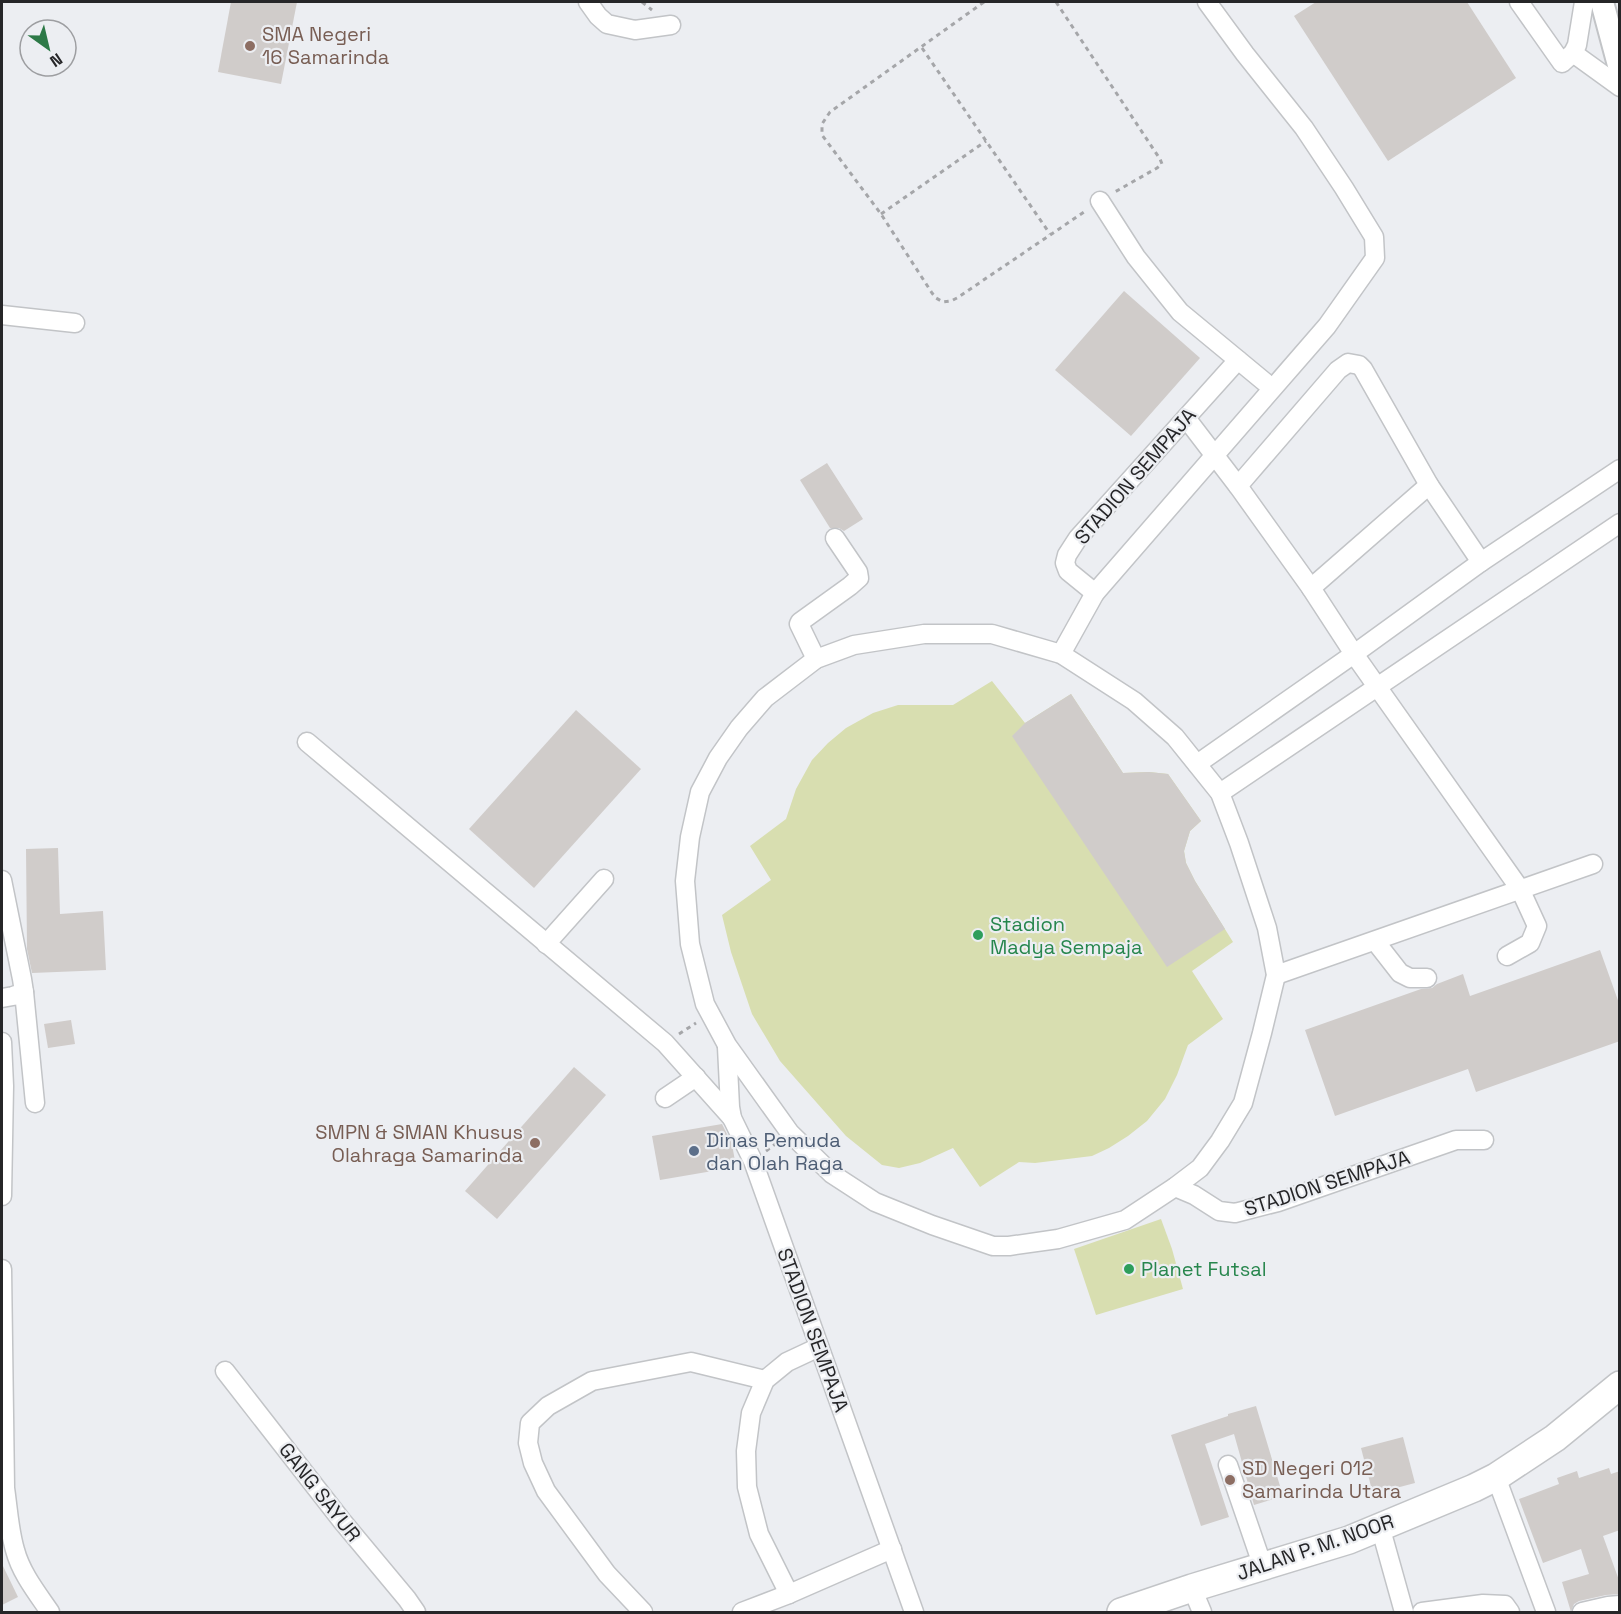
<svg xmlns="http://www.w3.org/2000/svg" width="1621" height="1614" font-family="'Space Grotesk',sans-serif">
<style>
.green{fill:#d8deb0}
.building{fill:#d0ccca}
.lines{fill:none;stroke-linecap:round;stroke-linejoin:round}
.minor-casing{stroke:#c2c4c7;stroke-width:21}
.major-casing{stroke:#c2c4c7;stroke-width:26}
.highway-casing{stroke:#c2c4c7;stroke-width:30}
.path{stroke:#a5a6a9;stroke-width:3;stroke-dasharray:4.5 4.5;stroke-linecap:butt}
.minor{stroke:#fff;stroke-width:18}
.major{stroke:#fff;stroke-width:22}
.highway{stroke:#fff;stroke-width:27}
.education-dot{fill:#8d6e63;stroke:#eceef2;stroke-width:2}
.leisure-dot{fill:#2e9e5b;stroke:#eceef2;stroke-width:2}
.service-dot{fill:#5c6f8a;stroke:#eceef2;stroke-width:2}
.labels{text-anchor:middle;stroke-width:4.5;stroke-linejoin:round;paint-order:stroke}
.education-label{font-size:20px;fill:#785e54;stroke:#eceef2;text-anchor:start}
.street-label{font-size:20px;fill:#262628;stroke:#eceef2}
.leisure-label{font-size:20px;fill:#27864d;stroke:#eceef2;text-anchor:start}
.service-label{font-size:20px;fill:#4e5e75;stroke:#eceef2;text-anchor:start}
</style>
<rect width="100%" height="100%" fill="#eceef2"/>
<g class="green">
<path d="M992,681L1025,723L1071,694L1123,773L1149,772L1168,774L1201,821L1190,831L1184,851L1186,863L1195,881L1233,942L1192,971L1223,1019L1188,1045L1177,1075L1165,1099L1147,1121L1128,1136L1109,1148L1092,1156L1035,1163L1019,1162L980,1187L953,1148L920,1163L899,1168L882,1165L846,1136L780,1061L752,1014L731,952L722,915L771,880L750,846L786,819L796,789L812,760L828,743L846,728L873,713L898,705H953Z"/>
<path d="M1161,1219L1172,1249L1183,1289L1096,1315L1074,1249Z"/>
</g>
<g class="building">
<path d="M231,2H297L281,84L218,72Z"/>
<path d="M1316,2H1467L1516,78L1388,161L1294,16Z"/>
<path d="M1124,291L1200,358L1131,436L1055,370Z"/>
<path d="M827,463L863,519L844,531L839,528H830L800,480Z"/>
<path d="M1071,694L1123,773L1149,772L1168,774L1201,821L1190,831L1184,851L1186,863L1195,881L1225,929L1167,967L1012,736L1025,723Z"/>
<path d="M576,710L641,769L534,888L469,829Z"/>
<path d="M58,848L60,914L103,911L106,970L32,973L27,949L26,849Z"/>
<path d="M1600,950L1620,1006V1041L1476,1092L1468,1069L1335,1116L1305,1030L1421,989L1432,988L1437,984L1463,974L1470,996Z"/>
<path d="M71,1020L75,1044L48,1048L44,1024Z"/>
<path d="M574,1067L606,1095L497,1219L465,1191Z"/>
<path d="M722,1124L732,1144L736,1167L660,1180L652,1136Z"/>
<path d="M1256,1406L1283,1496L1254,1505L1234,1434L1205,1444L1229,1517L1201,1526L1171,1435L1228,1416V1414Z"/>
<path d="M1403,1437L1415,1483L1373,1494L1361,1448Z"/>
<path d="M1609,1468L1611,1474L1620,1471V1530L1603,1536L1620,1583V1594L1606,1595L1579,1601L1574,1604L1571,1612L1562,1582L1589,1574L1581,1549L1543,1563L1519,1499L1559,1484L1557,1478L1577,1471L1579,1478Z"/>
<path d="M2,1564L18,1597L2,1605Z"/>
</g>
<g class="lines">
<g class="minor-casing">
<g id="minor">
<path d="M588,2L598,16L607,24L635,30L671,25"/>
<path d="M1519,2L1562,63L1573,53L1577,45L1584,2"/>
<path d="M1573,53L1620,87"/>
<path d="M1100,201L1136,257L1180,312L1272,388"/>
<path d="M2,315L75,323"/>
<path d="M1186,418L1238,486L1338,370L1348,363L1359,365L1363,369L1429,485L1481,562"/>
<path d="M1238,486L1311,588L1354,654L1520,889L1537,926L1530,943L1507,956"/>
<path d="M1311,588L1429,485"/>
<path d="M1095,593L1068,571L1065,563L1067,555L1078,538L1238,360"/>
<path d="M924,634H992L1061,654L1134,701L1175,737L1220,793L1239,843L1267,928L1276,975L1262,1033L1243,1103L1220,1141L1200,1168L1175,1187L1125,1220L1058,1239L1009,1246H993L932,1225L875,1202L832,1174L790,1133L727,1045L705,1004L690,944L685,881L690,837L700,792L718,758L739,728L765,698L816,659L854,645Z"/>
<path d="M1061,654L1095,593L1327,326L1375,258L1374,237L1344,188L1304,128L1245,54L1207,2"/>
<path d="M816,659L799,624L800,622L850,586L859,578L858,572L835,538"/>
<path d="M307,742L665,1043L732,1118"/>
<path d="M1197,764L1354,654L1481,562L1620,469"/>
<path d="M1220,793L1620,523"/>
<path d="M2,880L22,979L24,992L13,996L2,998"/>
<path d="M1375,941L1400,973L1410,978H1427"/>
<path d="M546,944L604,879"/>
<path d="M1276,975L1593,864"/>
<path d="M24,992L35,1103"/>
<path d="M2,1042L4,1086L2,1196"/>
<path d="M727,1047L730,1107L732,1118L753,1161L914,1612"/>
<path d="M665,1098L696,1077"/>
<path d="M1175,1187L1194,1195L1219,1211L1235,1213L1278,1202L1456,1140H1484"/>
<path d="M2,1269L5,1488C8,1508 9,1530 15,1550C21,1573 37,1593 50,1612"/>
<path d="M225,1371L342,1521L407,1599L416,1612"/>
<path d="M1228,1465L1263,1567"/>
<path d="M1496,1477L1546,1612"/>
<path d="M1380,1526L1404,1612"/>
<path d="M1192,1588L1202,1612"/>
<path d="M789,1594L759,1534L747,1487L746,1451L751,1413L765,1380L787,1362L819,1347"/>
<path d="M643,1612L607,1574L546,1491L533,1463L528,1443L530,1423L548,1406L592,1381L691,1362L765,1380"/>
<path d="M742,1612L789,1594L892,1549"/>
<path d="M1422,1612L1483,1604L1505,1605L1510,1612"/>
<path d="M1582,1612L1608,1606L1620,1605"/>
</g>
</g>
<g class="major-casing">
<path id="major" d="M1602,2L1620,69"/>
</g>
<g class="highway-casing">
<path id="highway" d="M1121,1612L1192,1588L1349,1540L1474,1488L1496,1477L1555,1438L1620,1385"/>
</g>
<g class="path">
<path d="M642,2L652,10"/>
<path d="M984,2L830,112L822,124V135L881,214L932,293L936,298L943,302L951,301L957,298L1087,210"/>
<path d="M1056,2L1160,159L1162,164L1157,168L1113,193"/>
<path d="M922,48L1050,234"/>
<path d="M881,214L986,141"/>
<path d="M679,1034L696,1023"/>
<path d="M766,1151L778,1142"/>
</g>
<use href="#minor" class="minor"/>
<use href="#major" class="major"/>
<use href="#highway" class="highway"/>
</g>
<g class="education-dot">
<circle cx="250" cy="46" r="6"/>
<circle cx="535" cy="1143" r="6"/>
<circle cx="1230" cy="1480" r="6"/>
</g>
<g class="leisure-dot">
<circle cx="978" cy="935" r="6"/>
<circle cx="1129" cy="1269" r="6"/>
</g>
<circle class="service-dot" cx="694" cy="1151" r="6"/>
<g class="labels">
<g class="education-label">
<text x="262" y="41">SMA Negeri<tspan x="262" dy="23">16 Samarinda</tspan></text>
<text x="523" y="1139" text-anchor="end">SMPN &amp; SMAN Khusus<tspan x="523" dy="23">Olahraga Samarinda</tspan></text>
<text x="1242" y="1475">SD Negeri 012<tspan x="1242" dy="23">Samarinda Utara</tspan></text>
</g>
<g class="street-label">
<text transform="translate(1135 476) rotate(-49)" y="7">STADION SEMPAJA</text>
<text transform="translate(1327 1183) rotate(-18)" y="7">STADION SEMPAJA</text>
<text transform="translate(813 1330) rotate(70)" y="7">STADION SEMPAJA</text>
<text transform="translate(320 1492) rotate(52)" y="7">GANG SAYUR</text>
<text transform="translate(1315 1547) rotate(-19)" y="7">JALAN P. M. NOOR</text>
</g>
<g class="leisure-label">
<text x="990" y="931">Stadion<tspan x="990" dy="23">Madya Sempaja</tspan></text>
<text x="1141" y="1276">Planet Futsal</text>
</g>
<g class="service-label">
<text x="706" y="1147">Dinas Pemuda<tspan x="706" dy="23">dan Olah Raga</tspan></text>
</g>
</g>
<rect width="1621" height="1614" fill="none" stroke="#262628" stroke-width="6"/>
<g transform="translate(48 48) rotate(146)"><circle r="28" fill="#eceef2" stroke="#9d9ea1" stroke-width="1.5"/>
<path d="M0-4.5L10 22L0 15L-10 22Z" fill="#2d7947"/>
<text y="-9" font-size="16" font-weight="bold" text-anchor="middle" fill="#262628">N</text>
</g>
</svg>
